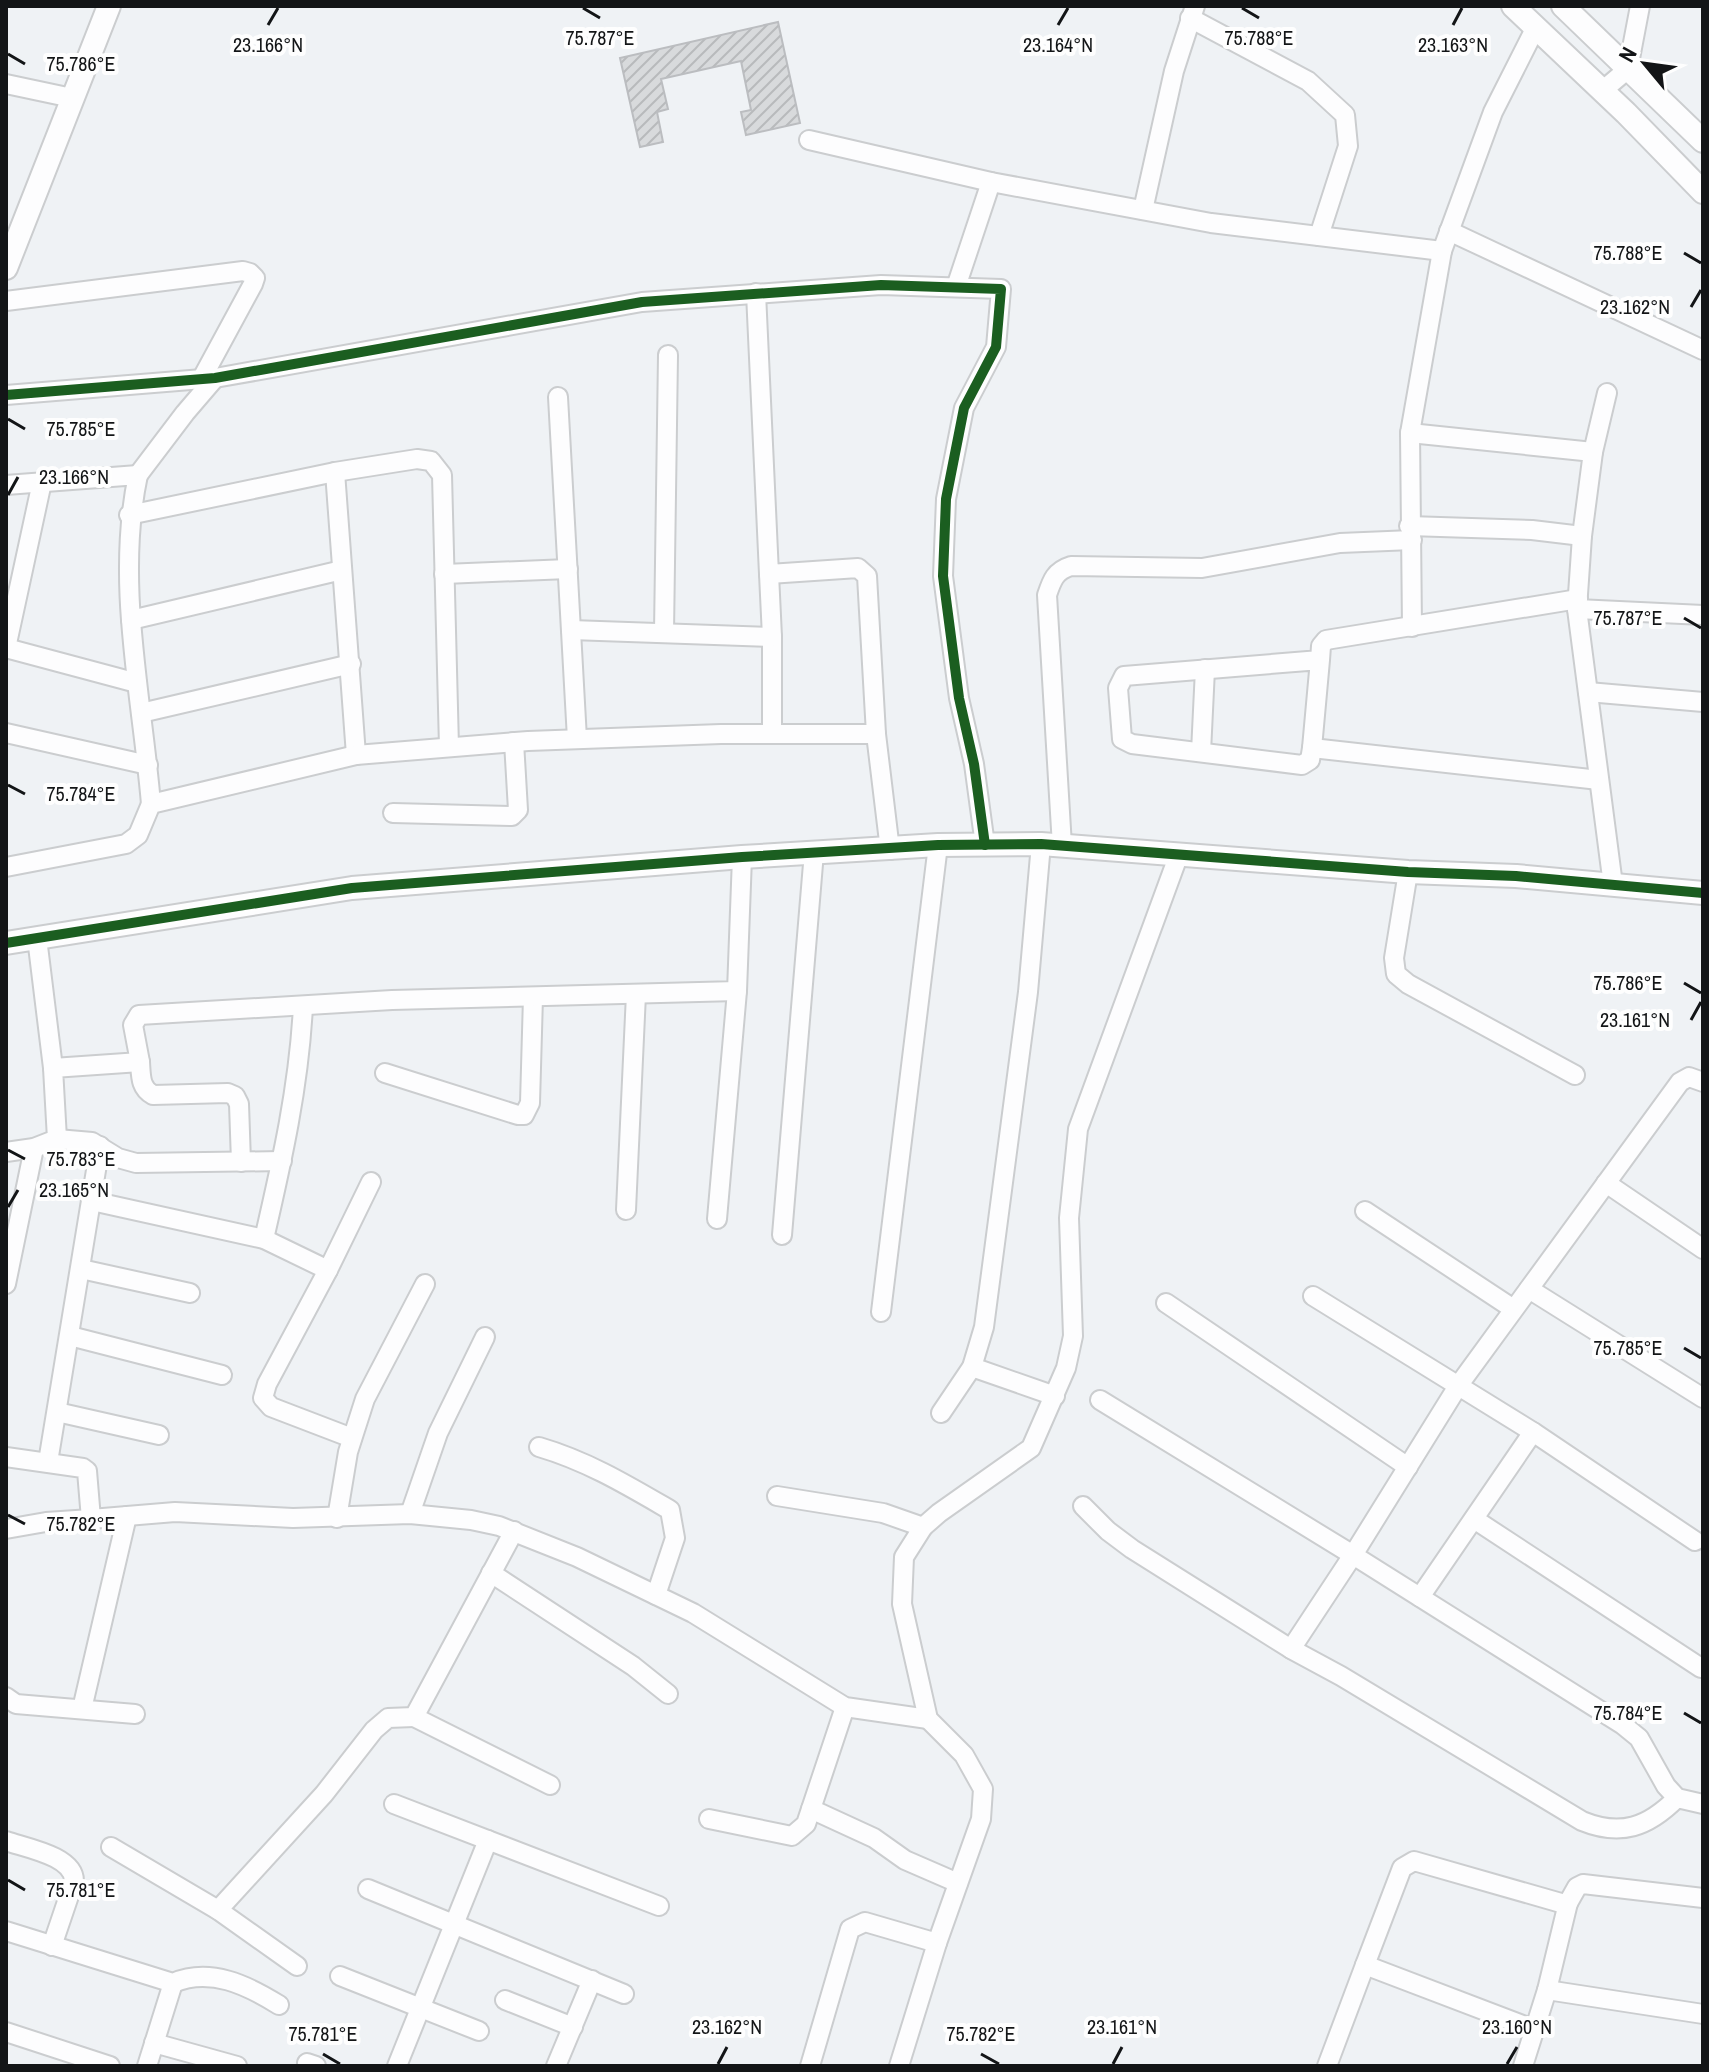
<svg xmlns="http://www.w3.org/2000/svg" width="1709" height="2072" font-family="'Archivo Narrow',sans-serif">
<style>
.building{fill:url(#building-hatch);stroke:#bbbdc0;stroke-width:2}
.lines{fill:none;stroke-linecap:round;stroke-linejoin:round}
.minor-casing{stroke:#cbcdcf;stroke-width:22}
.tertiary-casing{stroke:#cbcdcf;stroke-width:26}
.minor{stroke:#fdfdfe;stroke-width:18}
.tertiary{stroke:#fdfdfe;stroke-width:22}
.cycleway-casing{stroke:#fefefe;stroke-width:15}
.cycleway{stroke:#1b5e20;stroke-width:10}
.ticks{fill:none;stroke:#131517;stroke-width:3}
.ticks-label{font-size:20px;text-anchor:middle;fill:#131517;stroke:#fefefe;stroke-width:8;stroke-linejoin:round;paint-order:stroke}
</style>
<defs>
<pattern id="building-hatch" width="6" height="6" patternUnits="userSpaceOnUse" patternTransform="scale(2)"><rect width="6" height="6" fill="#d8dadc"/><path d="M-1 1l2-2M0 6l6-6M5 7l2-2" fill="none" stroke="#b8babc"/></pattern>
</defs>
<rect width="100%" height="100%" fill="#eff2f5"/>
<path class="building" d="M778,22L800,123L746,135L741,112L751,110L741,61L661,79L668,109L657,112L663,142L640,147L620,58Z"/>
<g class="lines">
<g class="minor-casing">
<g id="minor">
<path d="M1190,18L1308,81L1345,115L1348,146L1319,236"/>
<path d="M6,84L72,98"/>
<path d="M1602,91L1628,69L1640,6"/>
<path d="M809,140L991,182L1211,223L1442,251L1493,112L1535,29"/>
<path d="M1143,210L1174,71L1195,6"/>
<path d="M1449,231L1703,350"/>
<path d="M956,287L991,182"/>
<path d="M756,293L769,574L858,568L867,576L876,734"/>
<path d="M6,301L243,271L250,273L255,278L253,284L201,380"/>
<path d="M1607,393L1593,452L1582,536L1577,609L1613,885"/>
<path d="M6,395L215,378L642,302L881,285L1001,289L996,347L964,408L946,499L943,576L959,698L974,764L985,845"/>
<path d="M558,397L577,739"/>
<path d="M1410,433L1593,452"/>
<path d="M335,472L356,755"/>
<path d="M138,475L185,413L215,378"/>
<path d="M6,485L138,475C115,583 142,696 151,804"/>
<path d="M129,515L335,472L417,459L431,461L442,475L449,747"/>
<path d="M1409,526L1532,530L1582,536"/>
<path d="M444,574L568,569"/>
<path d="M769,574L772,637V734"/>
<path d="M1577,609L1703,615"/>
<path d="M131,620L342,570"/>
<path d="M1412,627L1410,433L1442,251"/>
<path d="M571,630L772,637"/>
<path d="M664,632L668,355"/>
<path d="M6,648L42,482"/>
<path d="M6,648L137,683"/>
<path d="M1320,660L1124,676L1118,688L1122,739L1132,744L1302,765L1310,760L1312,748L1320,660L1321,646L1326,640L1578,599"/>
<path d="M1588,692L1703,702"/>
<path d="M141,713L351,664"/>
<path d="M6,733L148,765"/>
<path d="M1312,748L1599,780"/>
<path d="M1201,752L1205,669"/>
<path d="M393,813L512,816L518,810L514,742"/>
<path d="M1062,846L1047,595C1052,580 1055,571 1071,566L1202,568L1340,543L1412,540"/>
<path d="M6,867L126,844L138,835L151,804L356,755L528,741L721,734H876L890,850"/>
<path d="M1408,872L1394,958L1396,974L1408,984L1575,1075"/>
<path d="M37,938L53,1068"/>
<path d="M140,1062C141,1076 140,1088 153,1095L228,1093L235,1096L239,1104L241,1162"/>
<path d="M385,1073L518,1115H524L530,1103L533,997"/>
<path d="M57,1139L92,1142L118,1158L136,1163L282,1161"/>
<path d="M6,1152L34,1148L57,1139L53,1068L140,1062L133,1025L139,1015L392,1000L737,991L742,857"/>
<path d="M1606,1183L1703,1249"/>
<path d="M92,1201L264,1239L328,1270"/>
<path d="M626,1210L636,994"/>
<path d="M1365,1211L1512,1308"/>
<path d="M717,1219L737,991"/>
<path d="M782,1235L814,852"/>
<path d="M264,1239C282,1161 299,1086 303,1006"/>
<path d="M81,1269L190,1293"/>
<path d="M6,1284L34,1148"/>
<path d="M1529,1289L1703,1398"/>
<path d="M1313,1296L1533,1432L1695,1541"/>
<path d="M1166,1303L1408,1467"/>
<path d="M881,1312L938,845"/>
<path d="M70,1336L222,1375"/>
<path d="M972,1367L1055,1396"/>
<path d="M1100,1400L1353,1555L1458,1386L1680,1082L1689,1077L1703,1082"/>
<path d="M57,1412L159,1435"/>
<path d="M941,1413L972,1367L984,1327L1028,992L1041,844"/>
<path d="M352,1438L271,1407L263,1398L267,1384L328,1270L371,1182"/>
<path d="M539,1447C587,1461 627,1485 670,1510L675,1538L656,1595"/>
<path d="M6,1457L83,1468L87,1471L91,1519L175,1512L293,1518L410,1514L471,1520L499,1526L577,1557L693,1613L845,1707L928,1719"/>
<path d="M48,1462L100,1146"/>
<path d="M777,1496L883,1513L923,1527"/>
<path d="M1083,1506L1108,1531L1132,1549L1291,1649"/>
<path d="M410,1514L438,1433L485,1337"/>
<path d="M337,1518L348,1452L365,1399L425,1284"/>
<path d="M1474,1519L1701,1668"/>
<path d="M6,1529L46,1522L91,1519"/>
<path d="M491,1573L633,1666L668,1694"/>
<path d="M1420,1597L1533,1432"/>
<path d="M6,1697L16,1704L135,1714"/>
<path d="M82,1709L127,1516"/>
<path d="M414,1717L550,1785"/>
<path d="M1677,1798C1648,1827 1621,1837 1582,1821L1341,1676L1291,1649L1353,1555L1623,1725L1639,1738L1666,1786L1677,1798L1703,1804"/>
<path d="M394,1804L659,1906"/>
<path d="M811,1809L874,1838L905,1860L958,1883"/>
<path d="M709,1819L792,1836L806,1824L845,1707"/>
<path d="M6,1841C26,1848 74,1856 74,1881L52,1946"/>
<path d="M111,1847L218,1910L297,1966"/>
<path d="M368,1889L624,1994"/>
<path d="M218,1910L324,1794L374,1730L388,1718L414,1717L514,1531"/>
<path d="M6,1931L173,1983C210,1967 247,1985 279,2005"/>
<path d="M1365,1965L1402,1868L1414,1861L1561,1903H1568L1577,1887L1583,1884L1703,1898"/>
<path d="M340,1976L479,2031"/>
<path d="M1547,1990L1703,2014"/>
<path d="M505,2000L573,2027"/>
<path d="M6,2032L110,2066"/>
<path d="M154,2043L237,2066"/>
<path d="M307,2063L316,2066"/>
<path d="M147,2066L173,1983"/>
<path d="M397,2066L488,1840"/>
<path d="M556,2066L592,1980"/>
<path d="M810,2066L850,1929L865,1922L937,1943"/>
<path d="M899,2066L937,1943L981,1819L983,1789L964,1755L928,1719L902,1604L904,1557L923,1527L939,1513L1031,1448L1066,1368L1073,1336L1069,1218L1078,1129L1179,854"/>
<path d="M1327,2066L1365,1965L1533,2029"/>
<path d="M1523,2066L1547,1990L1568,1903"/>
</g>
</g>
<g class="tertiary-casing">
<g id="tertiary">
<path d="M1513,6L1626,113L1703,192"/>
<path d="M1563,6L1703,141"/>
<path d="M6,268L109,6"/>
<path d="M6,943L352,888L742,857L938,845L1041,844L1408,872L1516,876L1703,893"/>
</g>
</g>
<use href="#minor" class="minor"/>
<use href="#tertiary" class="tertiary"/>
<g class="cycleway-casing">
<g id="cycleway">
<path d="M6,395L215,378L642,302L881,285L1001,289L996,347L964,408L946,499L943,576L959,698L974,764L985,845"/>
<path d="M6,943L352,888L742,857L938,845L1041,844L1408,872L1516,876L1703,893"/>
</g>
</g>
<use href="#cycleway" class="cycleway"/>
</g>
<path class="ticks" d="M583,8L600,18M1242,8L1259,18M268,25L278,8M1058,25L1068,8M1453,25L1462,8M8,54L25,64M1684,253L1701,263M1691,307L1701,290M8,419L25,429M8,495L18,477M1684,618L1701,628M8,785L25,794M1684,983L1701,993M1691,1020L1701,1002M8,1150L25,1159M8,1207L18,1190M1684,1348L1701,1358M8,1515L25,1524M1684,1713L1701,1723M8,1880L25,1890M323,2054L340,2064M981,2054L999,2064M718,2064L727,2047M1113,2064L1122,2047M1507,2064L1517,2047"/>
<g class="ticks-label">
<text x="600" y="45">75.787°E</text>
<text x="1259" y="45">75.788°E</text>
<text x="268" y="52">23.166°N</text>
<text x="1058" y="52">23.164°N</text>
<text x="1453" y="52">23.163°N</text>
<text x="81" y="71">75.786°E</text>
<text x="1628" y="260">75.788°E</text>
<text x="1635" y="314">23.162°N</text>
<text x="81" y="436">75.785°E</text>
<text x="74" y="484">23.166°N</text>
<text x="1628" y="625">75.787°E</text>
<text x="81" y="801">75.784°E</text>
<text x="1628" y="990">75.786°E</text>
<text x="1635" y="1027">23.161°N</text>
<text x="81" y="1166">75.783°E</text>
<text x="74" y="1197">23.165°N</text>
<text x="1628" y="1355">75.785°E</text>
<text x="81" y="1531">75.782°E</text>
<text x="1628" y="1720">75.784°E</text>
<text x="81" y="1897">75.781°E</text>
<text x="727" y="2034">23.162°N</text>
<text x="1122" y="2034">23.161°N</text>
<text x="1517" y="2034">23.160°N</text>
<text x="323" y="2041">75.781°E</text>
<text x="981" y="2041">75.782°E</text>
</g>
<rect width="1709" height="2072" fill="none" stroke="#131517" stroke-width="16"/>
<g transform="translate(1645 64) rotate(299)" stroke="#fefefe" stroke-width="6" paint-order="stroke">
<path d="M0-6L14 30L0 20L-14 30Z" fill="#131517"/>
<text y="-12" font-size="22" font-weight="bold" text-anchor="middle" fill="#131517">N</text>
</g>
</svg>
